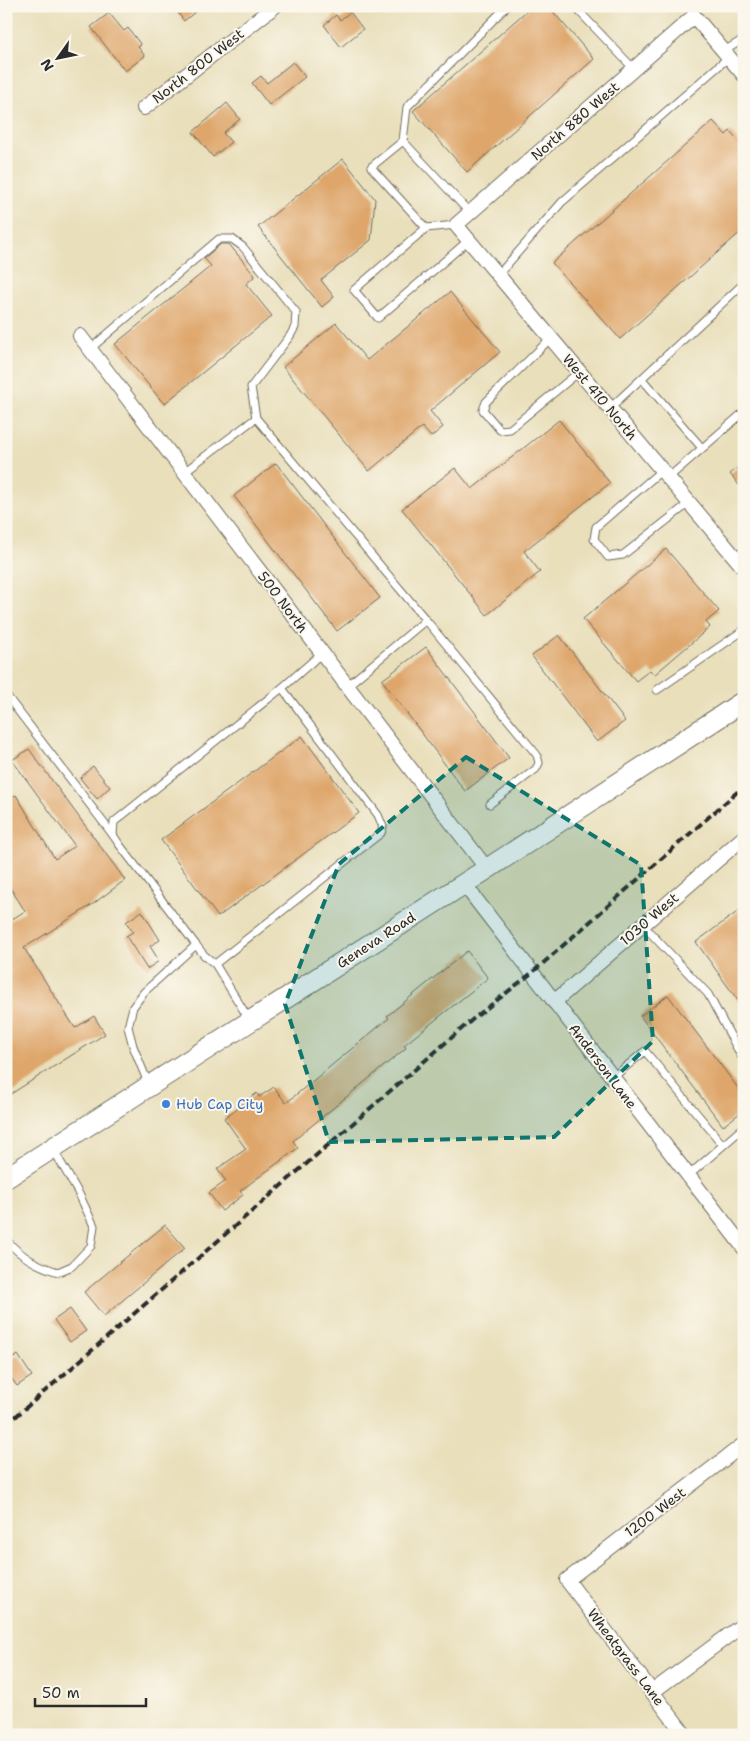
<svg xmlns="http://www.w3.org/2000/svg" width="750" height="1741" font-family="'Shantell Sans',sans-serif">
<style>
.building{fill:#dea66a}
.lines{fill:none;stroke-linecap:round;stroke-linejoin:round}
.service-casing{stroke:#6e6a5d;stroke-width:9}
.minor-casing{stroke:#6e6a5d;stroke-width:16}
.secondary-casing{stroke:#6e6a5d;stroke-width:22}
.service{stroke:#fff;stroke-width:7}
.minor{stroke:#fff;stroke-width:14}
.secondary{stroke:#fff;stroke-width:20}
.rail{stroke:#2b2b2b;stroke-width:4;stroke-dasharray:8 4;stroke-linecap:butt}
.marked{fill:#0f766e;fill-opacity:0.2;stroke:#0f766e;stroke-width:4;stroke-dasharray:10 6;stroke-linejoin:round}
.shop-dot{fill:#3f7fe0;stroke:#fbf7ec;stroke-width:2}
.labels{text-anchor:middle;stroke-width:4;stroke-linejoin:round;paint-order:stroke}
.street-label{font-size:14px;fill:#2b2b2b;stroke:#fbf7ec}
.shop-label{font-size:14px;fill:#366cbe;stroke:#fbf7ec;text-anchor:start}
</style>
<rect width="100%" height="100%" fill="#fbf7ec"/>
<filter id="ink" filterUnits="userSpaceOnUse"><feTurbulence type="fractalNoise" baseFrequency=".02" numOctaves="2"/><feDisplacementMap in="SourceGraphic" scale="10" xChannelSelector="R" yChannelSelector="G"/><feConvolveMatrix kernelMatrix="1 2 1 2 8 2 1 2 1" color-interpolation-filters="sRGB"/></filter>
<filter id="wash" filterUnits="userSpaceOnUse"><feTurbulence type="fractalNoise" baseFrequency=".0096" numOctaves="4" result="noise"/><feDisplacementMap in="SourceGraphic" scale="20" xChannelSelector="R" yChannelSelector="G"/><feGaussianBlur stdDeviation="1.12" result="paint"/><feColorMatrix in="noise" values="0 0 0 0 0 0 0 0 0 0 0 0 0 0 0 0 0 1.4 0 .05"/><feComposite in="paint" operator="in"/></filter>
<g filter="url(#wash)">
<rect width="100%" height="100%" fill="#e9dfbb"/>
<g id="blocks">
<g class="building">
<path d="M173,6H202L184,21Z"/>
<path d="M532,6H548L594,59L467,172L413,111Z"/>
<path d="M350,12L363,29L341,47L324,25L336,15L340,20Z"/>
<path d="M109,13L124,31L128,28L141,45L138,47L145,56L125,71L91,27Z"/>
<path d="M293,62L305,77L269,105L252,83L261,76L267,83Z"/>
<path d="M227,103L240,119L223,133L231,142L213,157L193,132Z"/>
<path d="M713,121L726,135L730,131L744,147V229L620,339L552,263Z"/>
<path d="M343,159L375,199L371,240L321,280L334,297L322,307L258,227Z"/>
<path d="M221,244H229L255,276L246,284L272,316L164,404L115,344L211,266L204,258Z"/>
<path d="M450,292L500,352L430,411L443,427L431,437L422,427L369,471L283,367L336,323L367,360Z"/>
<path d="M559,420L610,483L524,551L540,572L487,615L402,509L455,468L472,489Z"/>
<path d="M744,462V491L730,474Z"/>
<path d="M276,463L380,598L337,631L234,496Z"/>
<path d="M666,549L719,611L706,622L710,627L654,675L650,670L636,681L583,619Z"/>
<path d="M559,635L625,721L597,742L532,656Z"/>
<path d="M426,647L509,758L465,791L382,680Z"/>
<path d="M302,736L359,813L218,917L161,840Z"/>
<path d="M29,749L125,880L93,904L24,948L75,1028L94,1016L105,1034L6,1097V923L25,911L9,886H6V801L16,795L55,859L75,846L12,760Z"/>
<path d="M93,766L110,787L97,799L80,778Z"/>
<path d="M744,907V1009L696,942Z"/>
<path d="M142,911L160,940L150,946L159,961L147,969L126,936L133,932L126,922Z"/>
<path d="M467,951L488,978L404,1045L406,1048L293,1141L298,1148L240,1191L243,1195L222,1211L209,1193L226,1181L217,1169L246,1149L224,1118L257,1093L259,1097L274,1087L286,1103L389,1018L387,1016Z"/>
<path d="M668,995L744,1096V1110L723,1126L640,1016Z"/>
<path d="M165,1225L185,1248L104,1316L84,1292Z"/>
<path d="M70,1309L86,1331L70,1342L54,1320Z"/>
<path d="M18,1355L32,1376L17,1386L6,1371V1363Z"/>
</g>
</g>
</g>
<g filter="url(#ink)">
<use href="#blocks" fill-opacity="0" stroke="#6e6a5d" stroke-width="1"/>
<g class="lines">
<g class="service-casing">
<g id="service">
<path d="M574,6L634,69"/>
<path d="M691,6L694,16"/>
<path d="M724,51L744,39"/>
<path d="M403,141L407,107L507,6"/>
<path d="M456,225L426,228L371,167L403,141L470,213"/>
<path d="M426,228L354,290L378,318L469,240"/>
<path d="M498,275L562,202L729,57"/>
<path d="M551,338L486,402L483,410L500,430L510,429L579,372"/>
<path d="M90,349L219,239H232L243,247L296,312L295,327L290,336L251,387L256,418"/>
<path d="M642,379L702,448"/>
<path d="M610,408L744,283"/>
<path d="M662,470L596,527L594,539L608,557L623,555L689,503"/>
<path d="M184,472L256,418L426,620L347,686"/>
<path d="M668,478L744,412"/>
<path d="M426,620L537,755L539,763L536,769L490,804"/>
<path d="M657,690L744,630"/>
<path d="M6,695L113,835"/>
<path d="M643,925L708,994L744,1061"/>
<path d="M196,945L119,844L113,835L114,822L282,688"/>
<path d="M215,964L250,1021"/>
<path d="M612,1078L645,1051L723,1145"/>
<path d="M148,1083L133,1046L128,1027L133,1007L144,992L196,945L204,955L215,964L381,833L383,827L378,815L282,688L322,653"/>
<path d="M688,1176L744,1127"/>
<path d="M6,1240C22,1257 36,1265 58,1272L72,1266L91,1246L94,1226L79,1194L53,1149"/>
</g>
</g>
<g class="minor-casing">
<g id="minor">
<path d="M744,75L694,16L456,225L744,568"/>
<path d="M144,108L275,6"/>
<path d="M80,336L487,869"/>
<path d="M464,884L744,1248"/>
<path d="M554,1002L744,837"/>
<path d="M652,1692L744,1624"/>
<path d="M685,1735L567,1580L744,1444"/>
</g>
</g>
<g class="secondary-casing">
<path id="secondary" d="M6,1178L487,869L744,701"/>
</g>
<use href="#service" class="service"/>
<use href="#minor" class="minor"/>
<use href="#secondary" class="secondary"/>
<path class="rail" d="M6,1425L473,1019L533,972L744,786"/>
</g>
</g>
<path class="marked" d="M466,757L641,865L653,1041L554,1137L329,1142L285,1004L339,864Z"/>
<circle class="shop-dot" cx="166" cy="1104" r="5"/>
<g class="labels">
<g class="street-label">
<text transform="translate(198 66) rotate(-38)" y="5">North 800 West</text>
<text transform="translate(575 121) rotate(-41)" y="5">North 880 West</text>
<text transform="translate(600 397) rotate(50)" y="5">West 410 North</text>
<text transform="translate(283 602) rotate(53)" y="5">500 North</text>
<text transform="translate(649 919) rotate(-41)" y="5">1030 West</text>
<text transform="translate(376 940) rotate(-33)" y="5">Geneva Road</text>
<text transform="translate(603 1066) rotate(53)" y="5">Anderson Lane</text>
<text transform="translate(655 1512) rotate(-37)" y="5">1200 West</text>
<text transform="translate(626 1657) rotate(53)" y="5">Wheatgrass Lane</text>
</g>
<g class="shop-label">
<text x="176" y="1109">Hub Cap City</text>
</g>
</g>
<rect width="750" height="1741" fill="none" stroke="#fbf7ec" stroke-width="25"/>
<g transform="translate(58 58) rotate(237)" stroke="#fbf7ec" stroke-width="4" paint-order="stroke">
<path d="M0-4L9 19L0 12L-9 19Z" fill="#2b2b2b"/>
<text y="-8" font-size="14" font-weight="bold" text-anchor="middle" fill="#2b2b2b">N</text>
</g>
<path d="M35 1698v8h111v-8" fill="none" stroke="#2b2b2b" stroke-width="2.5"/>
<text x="42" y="1698" font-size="15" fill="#2b2b2b" stroke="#fbf7ec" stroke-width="4" paint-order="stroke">50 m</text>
</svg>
